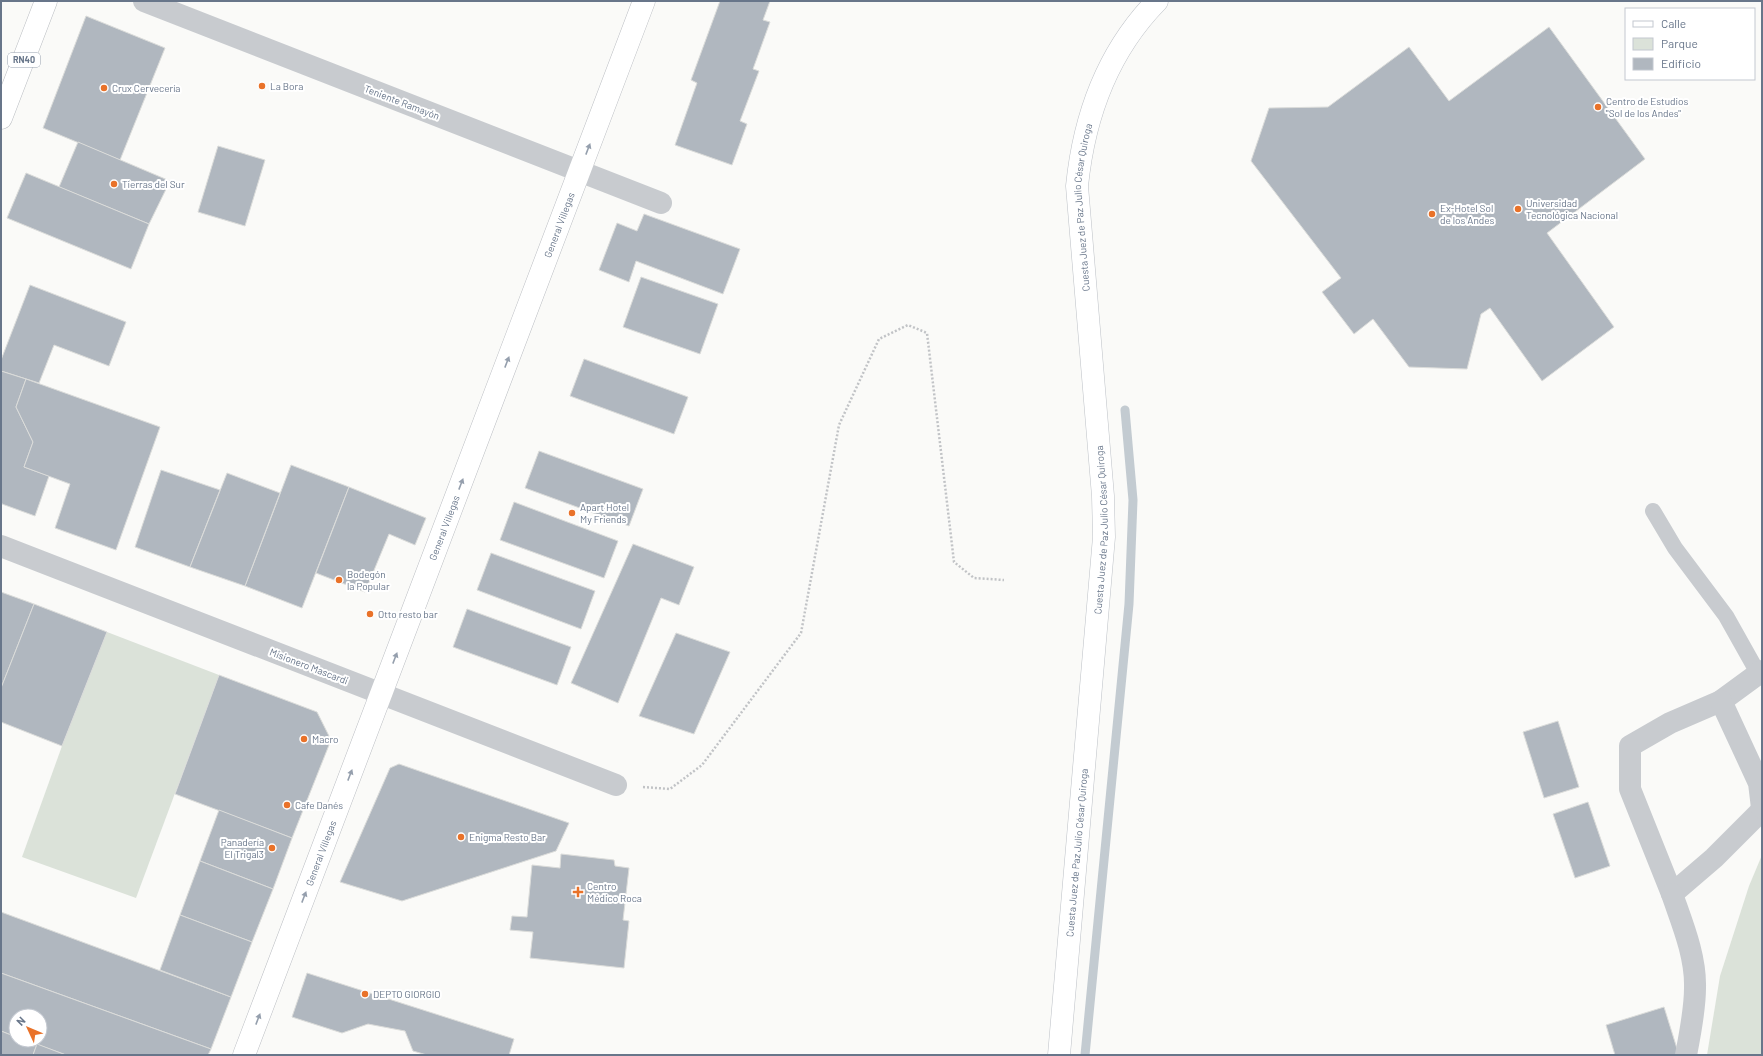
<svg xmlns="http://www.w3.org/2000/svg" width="1763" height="1056" font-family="Barlow,sans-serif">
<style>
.green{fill:#dbe2d9}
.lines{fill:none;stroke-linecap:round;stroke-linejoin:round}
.stream{stroke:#c3cbd1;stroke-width:9}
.building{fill:#b0b7bf;stroke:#dbdcda}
.secondary-casing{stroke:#bcc0c6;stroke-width:23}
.primary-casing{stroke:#bbbec3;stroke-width:23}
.path{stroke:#c1c3c6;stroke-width:2.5;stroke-dasharray:2 2;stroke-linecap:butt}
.lane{stroke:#c8cbcf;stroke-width:16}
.street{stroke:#c8cbcf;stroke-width:22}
.secondary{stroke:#fff;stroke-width:22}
.primary{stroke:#fff;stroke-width:22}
.oneway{fill:#959fad}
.poi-dot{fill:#e97229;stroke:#fff;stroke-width:1.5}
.labels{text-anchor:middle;stroke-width:4;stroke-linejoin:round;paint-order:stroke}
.shield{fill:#fff;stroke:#959fad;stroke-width:1}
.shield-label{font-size:9px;font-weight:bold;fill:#68768a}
.poi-label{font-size:10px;fill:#68768a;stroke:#fff;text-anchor:start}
.street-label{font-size:10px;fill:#68768a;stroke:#fff}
</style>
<rect width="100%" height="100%" fill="#fafaf8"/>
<g class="green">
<path d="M107,632L219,675L136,898L22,857L62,746Z"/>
<path d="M1762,855V1055H1707L1720,976L1749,886Z"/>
</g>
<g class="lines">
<path class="stream" d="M1085,1055L1129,604L1133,500L1125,410"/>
</g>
<g class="building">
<path d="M720,1H770L763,20L770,22L753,69L759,71L740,121L747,124L732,165L675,145L697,83L691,80Z"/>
<path d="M86,16L165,48L120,160L43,128Z"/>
<path d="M1549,27L1645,159L1547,233L1614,327L1542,381L1490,308L1481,314L1467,369L1409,367L1373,319L1354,334L1322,292L1341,278L1251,161L1269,108L1328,107L1409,47L1449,101Z"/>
<path d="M78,142L170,181L149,224L59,187Z"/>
<path d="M218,146L265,160L245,226L198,212Z"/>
<path d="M26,173L149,224L131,269L7,218Z"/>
<path d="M644,214L740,249L723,294L636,261L629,282L599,270L617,223L637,231Z"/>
<path d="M641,277L718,304L700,354L623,327Z"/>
<path d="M30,285L126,322L109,366L54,345L39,383L1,371V360Z"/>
<path d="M584,359L688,397L674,434L570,396Z"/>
<path d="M1,371L26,379L16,407L33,442L24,467L49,476L35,516L2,504L1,502Z"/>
<path d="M26,379L160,427L116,550L55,528L70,484L24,467L33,442L16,407Z"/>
<path d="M539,451L643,489L629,526L525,488Z"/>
<path d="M291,465L349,487L302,608L245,586Z"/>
<path d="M161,470L220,490L190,567L135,547Z"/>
<path d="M227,473L280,493L245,586L190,567Z"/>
<path d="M349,487L426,518L415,545L389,534L365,592L316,573Z"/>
<path d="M514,502L618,541L604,578L500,540Z"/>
<path d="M633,544L694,567L679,605L661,598L618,703L571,683Z"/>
<path d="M491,553L595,591L581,629L477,590Z"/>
<path d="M1,592L34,604L1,688Z"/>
<path d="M34,604L107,632L62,746L1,722V688Z"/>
<path d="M467,609L571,647L557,685L453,647Z"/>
<path d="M676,633L730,652L694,734L639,716Z"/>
<path d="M219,675L317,712L331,740L292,838L175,794Z"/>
<path d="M1558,721L1579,787L1544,798L1523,732Z"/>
<path d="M399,764L569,823L556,851L402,901L340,882L390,768Z"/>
<path d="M1588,802L1610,866L1575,878L1553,814Z"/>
<path d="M219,810L292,838L273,889L200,861Z"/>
<path d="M561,854L614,860L615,866L629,868L623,920L629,921L624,968L530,958L533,932L510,930L512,916L527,917L532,865L560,868Z"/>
<path d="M200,861L273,889L252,942L180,915Z"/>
<path d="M1,912L231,997L211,1049L1,973Z"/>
<path d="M180,915L252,942L231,997L160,970Z"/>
<path d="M1,973L211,1049L208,1055H66L25,1040H40V1016H16V1037L1,1031Z"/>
<path d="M307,973L514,1039L509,1055H427L413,1051L405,1031L368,1024L342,1033L292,1017Z"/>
<path d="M1664,1007L1679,1055H1615L1606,1025Z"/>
<path d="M1,1031L16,1037V1040H25L37,1044L33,1055H1Z"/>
<path d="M37,1044L66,1055H33Z"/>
</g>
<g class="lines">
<g class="secondary-casing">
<g id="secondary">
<path id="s1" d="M1059,1055L1104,537L1103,496L1077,186C1084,117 1108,51 1157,1"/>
</g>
</g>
<g class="primary-casing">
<g id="primary">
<path d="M1,118L46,1"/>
<path id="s2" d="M244,1055L644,1"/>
</g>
</g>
<path class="path" d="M643,787L670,789L702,765L801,633L839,425L879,339L908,325L927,333L954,562L974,578L1004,580"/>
<path class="lane" d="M1653,511L1675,548L1726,616L1758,673"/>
<g class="street">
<path d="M144,1L661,203"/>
<path d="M1,546L616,785"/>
<path d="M1762,671L1721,701L1670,723L1630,746V789L1672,894L1714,858L1762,810"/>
<path d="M1721,701L1759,783L1762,808"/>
<path d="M1672,894C1682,923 1696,956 1695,988C1695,1010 1690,1034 1686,1055"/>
</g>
<use href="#secondary" class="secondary"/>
<use href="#primary" class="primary"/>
</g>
<defs><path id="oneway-solid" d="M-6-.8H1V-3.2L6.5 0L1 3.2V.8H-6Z"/></defs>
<g class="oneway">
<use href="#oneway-solid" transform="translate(588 149) rotate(-69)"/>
<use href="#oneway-solid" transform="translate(507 362) rotate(-69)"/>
<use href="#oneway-solid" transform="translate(461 484) rotate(-69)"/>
<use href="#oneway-solid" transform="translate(395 658) rotate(-69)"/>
<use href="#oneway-solid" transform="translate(350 775) rotate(-69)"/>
<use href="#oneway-solid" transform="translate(304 897) rotate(-69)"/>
<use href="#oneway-solid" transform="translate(258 1019) rotate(-69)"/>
</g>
<g class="poi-dot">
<circle cx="262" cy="86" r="4"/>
<circle cx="104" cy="88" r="4"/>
<circle cx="1598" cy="107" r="4"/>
<circle cx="114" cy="184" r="4"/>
<circle cx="1518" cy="209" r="4"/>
<circle cx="1432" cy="214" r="4"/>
<circle cx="572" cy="513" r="4"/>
<circle cx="339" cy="580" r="4"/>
<circle cx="370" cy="614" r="4"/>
<circle cx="304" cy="739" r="4"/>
<circle cx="287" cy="805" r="4"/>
<circle cx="461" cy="837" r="4"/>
<circle cx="272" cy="848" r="4"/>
<path d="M576 886h4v4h4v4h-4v4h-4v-4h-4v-4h4z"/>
<circle cx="365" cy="994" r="4"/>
</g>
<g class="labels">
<rect class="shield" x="8" y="53" width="32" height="14" rx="3"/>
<g class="shield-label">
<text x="24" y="63">RN40</text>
</g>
<g class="poi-label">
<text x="270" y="90">La Bora</text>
<text x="112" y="92">Crux Cervecería</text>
<text x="1606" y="105">Centro de Estudios<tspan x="1606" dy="12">"Sol de los Andes"</tspan></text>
<text x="122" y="188">Tierras del Sur</text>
<text x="1526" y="207">Universidad<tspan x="1526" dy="12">Tecnológica Nacional</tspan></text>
<text x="1440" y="212">Ex-Hotel Sol<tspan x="1440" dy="12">de los Andes</tspan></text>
<text x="580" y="511">Apart Hotel<tspan x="580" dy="12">My Friends</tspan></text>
<text x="347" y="578">Bodegón<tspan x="347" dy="12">la Popular</tspan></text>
<text x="378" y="618">Otto resto bar</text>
<text x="312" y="743">Macro</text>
<text x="295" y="809">Cafe Danés</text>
<text x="469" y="841">Enigma Resto Bar</text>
<text x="264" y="846" text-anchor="end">Panadería<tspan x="264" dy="12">El Trigal3</tspan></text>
<text x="587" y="890">Centro<tspan x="587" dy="12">Médico Roca</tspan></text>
<text x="373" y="998">DEPTO GIORGIO</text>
</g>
<g class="street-label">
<text transform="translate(402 102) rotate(21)" y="4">Teniente Ramayón</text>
<text dy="4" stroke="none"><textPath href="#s1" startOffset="851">Cuesta Juez de Paz Julio César Quiroga</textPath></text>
<text dy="4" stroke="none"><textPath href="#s2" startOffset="888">General Villegas</textPath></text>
<text dy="4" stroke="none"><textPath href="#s2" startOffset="564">General Villegas</textPath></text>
<text dy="4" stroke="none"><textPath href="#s1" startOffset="527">Cuesta Juez de Paz Julio César Quiroga</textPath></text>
<text transform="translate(309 666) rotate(21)" y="4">Misionero Mascardi</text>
<text dy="4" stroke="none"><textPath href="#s2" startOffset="216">General Villegas</textPath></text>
<text dy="4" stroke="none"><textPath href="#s1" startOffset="203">Cuesta Juez de Paz Julio César Quiroga</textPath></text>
</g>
</g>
<rect width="1763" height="1056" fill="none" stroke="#68768a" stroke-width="4"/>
<rect x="1625" y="8" width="130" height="72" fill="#ffffff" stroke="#c3c8d0"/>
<rect x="1633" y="21" width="20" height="6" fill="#ffffff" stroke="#c3c8d0"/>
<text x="1661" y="28" font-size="12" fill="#68768a">Calle</text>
<rect x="1633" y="38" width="20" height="12" fill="#dbe2d9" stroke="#c3c8d0"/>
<text x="1661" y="48" font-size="12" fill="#68768a">Parque</text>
<rect x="1633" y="58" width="20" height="12" fill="#b0b7bf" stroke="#c3c8d0"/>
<text x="1661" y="68" font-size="12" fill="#68768a">Edificio</text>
<g transform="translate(28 1028) rotate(314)"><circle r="19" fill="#ffffff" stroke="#c3c8d0"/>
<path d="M0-3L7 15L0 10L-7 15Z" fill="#e97229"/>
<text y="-6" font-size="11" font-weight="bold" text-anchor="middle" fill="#68768a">N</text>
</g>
</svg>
